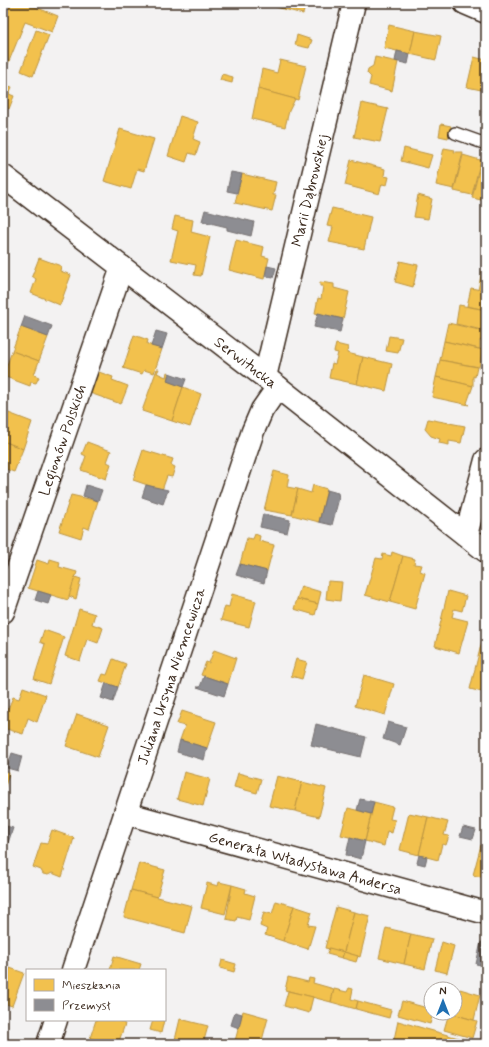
<svg xmlns="http://www.w3.org/2000/svg" width="489" height="1047" font-family="Mynerve,sans-serif">
<style>
.homes{fill:#f2c14e;stroke:#bb9440}
.industry{fill:#8d8d92;stroke:#746f6f}
.lines{fill:none;stroke-linecap:round;stroke-linejoin:round}
.lane-casing{stroke:#3b2a1e;stroke-width:14}
.street-casing{stroke:#3b2a1e;stroke-width:25}
.lane{stroke:#fff;stroke-width:11}
.street{stroke:#fff;stroke-width:22}
.labels{text-anchor:middle;stroke-width:4;stroke-linejoin:round;paint-order:stroke}
.street-label{font-size:15px;fill:#3b2a1e;stroke:#fff}
</style>
<rect width="100%" height="100%" fill="#f3f2f2"/>
<filter id="ink" filterUnits="userSpaceOnUse"><feTurbulence type="fractalNoise" baseFrequency=".025" numOctaves="2"/><feDisplacementMap in="SourceGraphic" scale="8" xChannelSelector="R" yChannelSelector="G"/><feConvolveMatrix kernelMatrix="1 2 1 2 8 2 1 2 1" color-interpolation-filters="sRGB"/></filter>
<g filter="url(#ink)">
<g class="homes">
<path d="M3,3H25L58,16L52,32L25,22L3,76Z"/>
<path d="M277,3H306L303,14L276,7Z"/>
<path d="M389,25L415,31L410,54L384,48Z"/>
<path d="M36,30L49,35L33,76L21,71Z"/>
<path d="M415,31L441,36L436,60L410,54Z"/>
<path d="M297,35L312,40L309,48L295,45Z"/>
<path d="M375,57L398,62L392,91L369,85L371,77L367,73L368,69L373,66Z"/>
<path d="M474,57L486,60V91L467,87Z"/>
<path d="M280,60L306,66L298,100L258,89L262,69L277,73Z"/>
<path d="M222,74L233,77L232,83L220,80Z"/>
<path d="M3,84L12,87L9,94L14,96L9,109L4,107L3,109Z"/>
<path d="M258,89L295,99L289,111L285,127L252,119Z"/>
<path d="M362,103L388,109L380,142L354,137Z"/>
<path d="M180,116L198,122L193,139L200,142L196,155L189,153L186,162L168,156Z"/>
<path d="M441,124L451,126L448,138L439,136Z"/>
<path d="M120,129L154,139L144,171L137,169L131,189L104,181Z"/>
<path d="M404,148L432,155L428,168L401,161Z"/>
<path d="M444,148L455,150L454,152H463L454,189L436,185Z"/>
<path d="M463,155L480,160L481,159L472,195L454,191Z"/>
<path d="M351,160L385,169L384,176L389,177L387,185L382,184L379,194L345,185Z"/>
<path d="M481,162L486,163V201L472,198Z"/>
<path d="M242,174L276,182L273,195H276L272,211L235,203Z"/>
<path d="M418,195L432,199L428,219L414,217Z"/>
<path d="M332,208L371,217L364,249L329,242L333,227L327,226Z"/>
<path d="M175,216L193,220L191,232L210,237L201,276L194,275L196,265L171,260L178,231L172,229Z"/>
<path d="M236,240L264,247L262,256L269,258L264,279L229,270Z"/>
<path d="M39,258L61,266L60,271L71,275L60,305L31,293L36,279L32,276Z"/>
<path d="M400,261L418,265L413,287L395,282Z"/>
<path d="M482,271L486,272V291L478,290Z"/>
<path d="M320,282L334,284V288L349,292L343,319L315,313L318,298L321,299L323,286H320Z"/>
<path d="M471,288L486,291V310L467,306Z"/>
<path d="M459,305L486,310V331L456,324Z"/>
<path d="M448,323L484,331L482,341L480,340V349L444,341Z"/>
<path d="M21,327L48,337L39,361L12,351Z"/>
<path d="M134,335L148,340L147,344L162,349L154,373L144,370L142,374L123,368Z"/>
<path d="M389,336L402,338L398,353L386,351Z"/>
<path d="M444,341L483,350L479,367L440,360Z"/>
<path d="M336,344L348,347L347,353L363,357L357,384L329,378L332,363L335,364L338,353L334,352Z"/>
<path d="M12,351L39,361L34,375L39,377L36,383L31,382L30,386L3,376Z"/>
<path d="M363,357L392,364L386,391L357,384Z"/>
<path d="M440,360L477,367L475,377L473,376V386L436,377Z"/>
<path d="M157,369H159L157,373L166,377L167,372L169,373L167,381L183,387L172,421L142,411Z"/>
<path d="M96,371L113,377L112,380L128,386L121,404L87,392Z"/>
<path d="M436,377L473,386L467,403L469,405L432,397Z"/>
<path d="M183,387L201,394L190,427L172,421Z"/>
<path d="M6,412L32,422L23,449L3,441V419Z"/>
<path d="M428,419L465,426L461,443L449,441V445L439,443L440,439L431,436L425,429Z"/>
<path d="M3,441L23,449L14,472L3,468Z"/>
<path d="M87,442L111,451L107,462L111,464L106,479L81,470L86,456L82,454Z"/>
<path d="M143,450L173,459L171,465L175,467L172,477L167,476L162,490L133,480Z"/>
<path d="M274,471L289,475L287,487L298,489L292,515L264,510Z"/>
<path d="M313,485L327,489L319,522L292,515L298,489L311,493Z"/>
<path d="M71,495L98,501L89,529L84,527L81,538L59,531Z"/>
<path d="M255,534L260,536L259,541L274,545L267,571L240,564L247,538L253,539Z"/>
<path d="M392,552L403,556L390,602L365,595L376,558L382,559L383,554L391,556Z"/>
<path d="M403,556L415,559L414,564L422,565L420,571L425,573L415,609L390,602Z"/>
<path d="M50,559L60,562L59,567L77,572L68,600L28,588L37,560L49,564Z"/>
<path d="M75,577L81,579L76,599L69,596Z"/>
<path d="M328,581L342,582L340,601L326,599Z"/>
<path d="M301,586L321,592L318,604L297,599Z"/>
<path d="M448,591L466,596L462,611L454,609L452,617L468,621L459,653L435,646Z"/>
<path d="M232,594L256,601L249,627L221,620L225,606L229,607Z"/>
<path d="M297,599L318,604L315,615L294,609Z"/>
<path d="M79,609L95,614L92,624L103,628L98,643L87,639L80,661L65,656Z"/>
<path d="M485,629H486V693L470,689Z"/>
<path d="M44,630L64,637L49,684L34,679L45,644L40,642Z"/>
<path d="M214,650L236,658L228,684L201,675L206,662L209,663Z"/>
<path d="M113,659L126,664L118,687L100,681L103,674L107,675Z"/>
<path d="M296,659L307,662L302,679L291,676Z"/>
<path d="M364,675L394,684L385,715L355,706Z"/>
<path d="M23,687L46,695L37,722L28,718L23,734L3,728V708L8,709L13,697L19,699Z"/>
<path d="M182,711L216,722L207,748L180,740L185,726L177,724Z"/>
<path d="M77,714L109,725L98,757L66,746Z"/>
<path d="M4,771L9,773L3,793V773Z"/>
<path d="M184,772L210,779L203,806L177,799Z"/>
<path d="M238,773L261,779L257,793L234,787Z"/>
<path d="M277,776L302,782L295,811L269,806Z"/>
<path d="M302,782L326,788L319,817L295,811Z"/>
<path d="M374,802L393,807L390,819L395,820L392,833L387,831L384,846L365,841Z"/>
<path d="M348,808L371,814L365,841L341,835Z"/>
<path d="M409,813L428,817L419,855L400,850Z"/>
<path d="M428,817L448,822L444,835L449,836L446,845L442,844L438,860L419,855Z"/>
<path d="M52,830L74,838L62,877L52,873L48,875L43,874L41,870L33,867L41,843L47,844Z"/>
<path d="M481,845L486,846L485,878L473,875Z"/>
<path d="M139,863L165,870L157,897L131,890Z"/>
<path d="M219,882L232,885L225,914L201,908L207,883L218,886Z"/>
<path d="M232,885L246,889L245,893L255,896L249,920L237,917L236,921L226,919Z"/>
<path d="M131,890L192,906L185,933L124,917Z"/>
<path d="M276,901L294,906L283,941L265,935L267,929L260,926L264,912L272,914Z"/>
<path d="M294,906L312,912L308,925L315,926L308,949L283,941Z"/>
<path d="M336,907L354,912L344,952L325,948Z"/>
<path d="M354,912L370,916L360,957L344,952Z"/>
<path d="M386,928L411,934L404,964L379,958Z"/>
<path d="M411,934L432,939L425,969L404,964Z"/>
<path d="M442,942L454,946L447,973L435,970Z"/>
<path d="M329,948L344,952L342,958L327,954Z"/>
<path d="M344,952L358,956L356,962L342,958Z"/>
<path d="M114,956L141,964L139,970H110Z"/>
<path d="M222,960L236,964L234,972L220,968Z"/>
<path d="M10,968L24,973L12,1006L3,1003V994L6,985L5,984L6,980L3,979V971L8,973Z"/>
<path d="M288,977L308,982L309,978L314,979L313,983L334,989L331,1002L285,990Z"/>
<path d="M349,988L353,989L351,999L358,1001L356,1009L331,1002L334,989L347,992Z"/>
<path d="M460,989L480,995L474,1020L449,1013H455V996L458,997Z"/>
<path d="M288,991L313,997L309,1013L284,1006Z"/>
<path d="M358,1001L391,1010L389,1018L356,1009Z"/>
<path d="M402,1001L431,1009V1013H433L430,1024L398,1015Z"/>
<path d="M243,1011L268,1018L261,1044H244L235,1041Z"/>
<path d="M449,1013L477,1021L472,1038L444,1030Z"/>
<path d="M180,1019L208,1026L203,1044H174Z"/>
<path d="M96,1020H117L125,1024L118,1044H108L90,1038Z"/>
<path d="M153,1020H164L161,1033L150,1030Z"/>
<path d="M398,1021L426,1029L455,1037L453,1044H418L409,1040L408,1044H393Z"/>
<path d="M455,1037L482,1044H453Z"/>
</g>
<g class="industry">
<path d="M397,51L410,54L408,64L395,61Z"/>
<path d="M231,172L242,174L237,193L227,191Z"/>
<path d="M205,210L254,222L251,236L227,230V227L202,221Z"/>
<path d="M267,266L276,268L273,278L265,276Z"/>
<path d="M318,313L343,319L340,332L314,327Z"/>
<path d="M25,316L52,326L48,337L21,327Z"/>
<path d="M156,331L167,334L162,349L151,346Z"/>
<path d="M169,373L186,379L183,387L167,381Z"/>
<path d="M86,485L102,490L98,501L83,496Z"/>
<path d="M146,485L168,490L163,504L142,497Z"/>
<path d="M327,490L338,493L339,498L332,525L319,522Z"/>
<path d="M263,514L290,520L287,533L260,527Z"/>
<path d="M240,564L267,571L264,583L236,575Z"/>
<path d="M38,591L51,595L48,604L35,600Z"/>
<path d="M204,676L228,684L224,696L197,687H200Z"/>
<path d="M106,683L118,687L113,702L101,698Z"/>
<path d="M388,722L406,727L400,745L383,739Z"/>
<path d="M316,724L366,737L361,757L311,745Z"/>
<path d="M180,740L207,748L204,760L177,752Z"/>
<path d="M12,753L22,756L18,771L7,768Z"/>
<path d="M360,799L374,802L371,814L357,810Z"/>
<path d="M3,825L13,828L4,855H3Z"/>
<path d="M463,827L476,830L473,839L460,836Z"/>
<path d="M350,837L365,841L361,859L346,855Z"/>
<path d="M419,855L427,857L425,865L417,863Z"/>
<path d="M481,942L486,943L485,966L476,964Z"/>
<path d="M235,1012L242,1014L239,1028L231,1025Z"/>
</g>
<g class="lines">
<g class="lane-casing">
<path id="lane" d="M455,133L486,144"/>
</g>
<g class="street-casing">
<g id="street">
<path d="M465,3L486,12"/>
<path id="s1" d="M3,176L265,377L486,551"/>
<path id="s2" d="M265,377L354,3"/>
<path d="M466,535L486,460"/>
<path id="s3" d="M3,612L122,267"/>
<path id="s4" d="M125,813L486,913"/>
<path id="s5" d="M73,970L253,431L262,410L278,387"/>
<path d="M48,1044L56,1020"/>
</g>
</g>
<use href="#lane" class="lane"/>
<use href="#street" class="street"/>
</g>
</g>
<g class="labels">
<g class="street-label">
<text dy="5" stroke="none"><textPath href="#s2" startOffset="192">Marii Dąbrowskiej</textPath></text>
<text dy="5" stroke="none"><textPath href="#s1" startOffset="306">Serwitucka</textPath></text>
<text dy="5" stroke="none"><textPath href="#s3" startOffset="182">Legionów Polskich</textPath></text>
<text dy="5" stroke="none"><textPath href="#s5" startOffset="310">Juliana Ursyna Niemcewicza</textPath></text>
<text dy="5" stroke="none"><textPath href="#s4" startOffset="187">Generała Władysława Andersa</textPath></text>
</g>
</g>
<rect width="489" height="1047" fill="none" stroke="#fff" stroke-width="16"/>
<rect x="8" y="8" width="473" height="1031" fill="none" stroke="#3b2a1e" stroke-width="1.5" filter="url(#ink)"/>
<rect x="26" y="969" width="140" height="52" fill="#ffffff" stroke="#b1aaa5"/>
<rect x="34" y="979" width="20" height="12" fill="#f2c14e" stroke="#b1aaa5"/>
<text x="62" y="989" font-size="12" fill="#3b2a1e">Mieszkania</text>
<rect x="34" y="999" width="20" height="12" fill="#8d8d92" stroke="#b1aaa5"/>
<text x="62" y="1009" font-size="12" fill="#3b2a1e">Przemysł</text>
<g transform="translate(443 1001)"><circle r="19" fill="#ffffff" stroke="#b1aaa5"/>
<path d="M0-3L7 15L0 10L-7 15Z" fill="#1f6fb2"/>
<text y="-6" font-size="11" font-weight="bold" text-anchor="middle" fill="#3b2a1e">N</text>
</g>
</svg>
